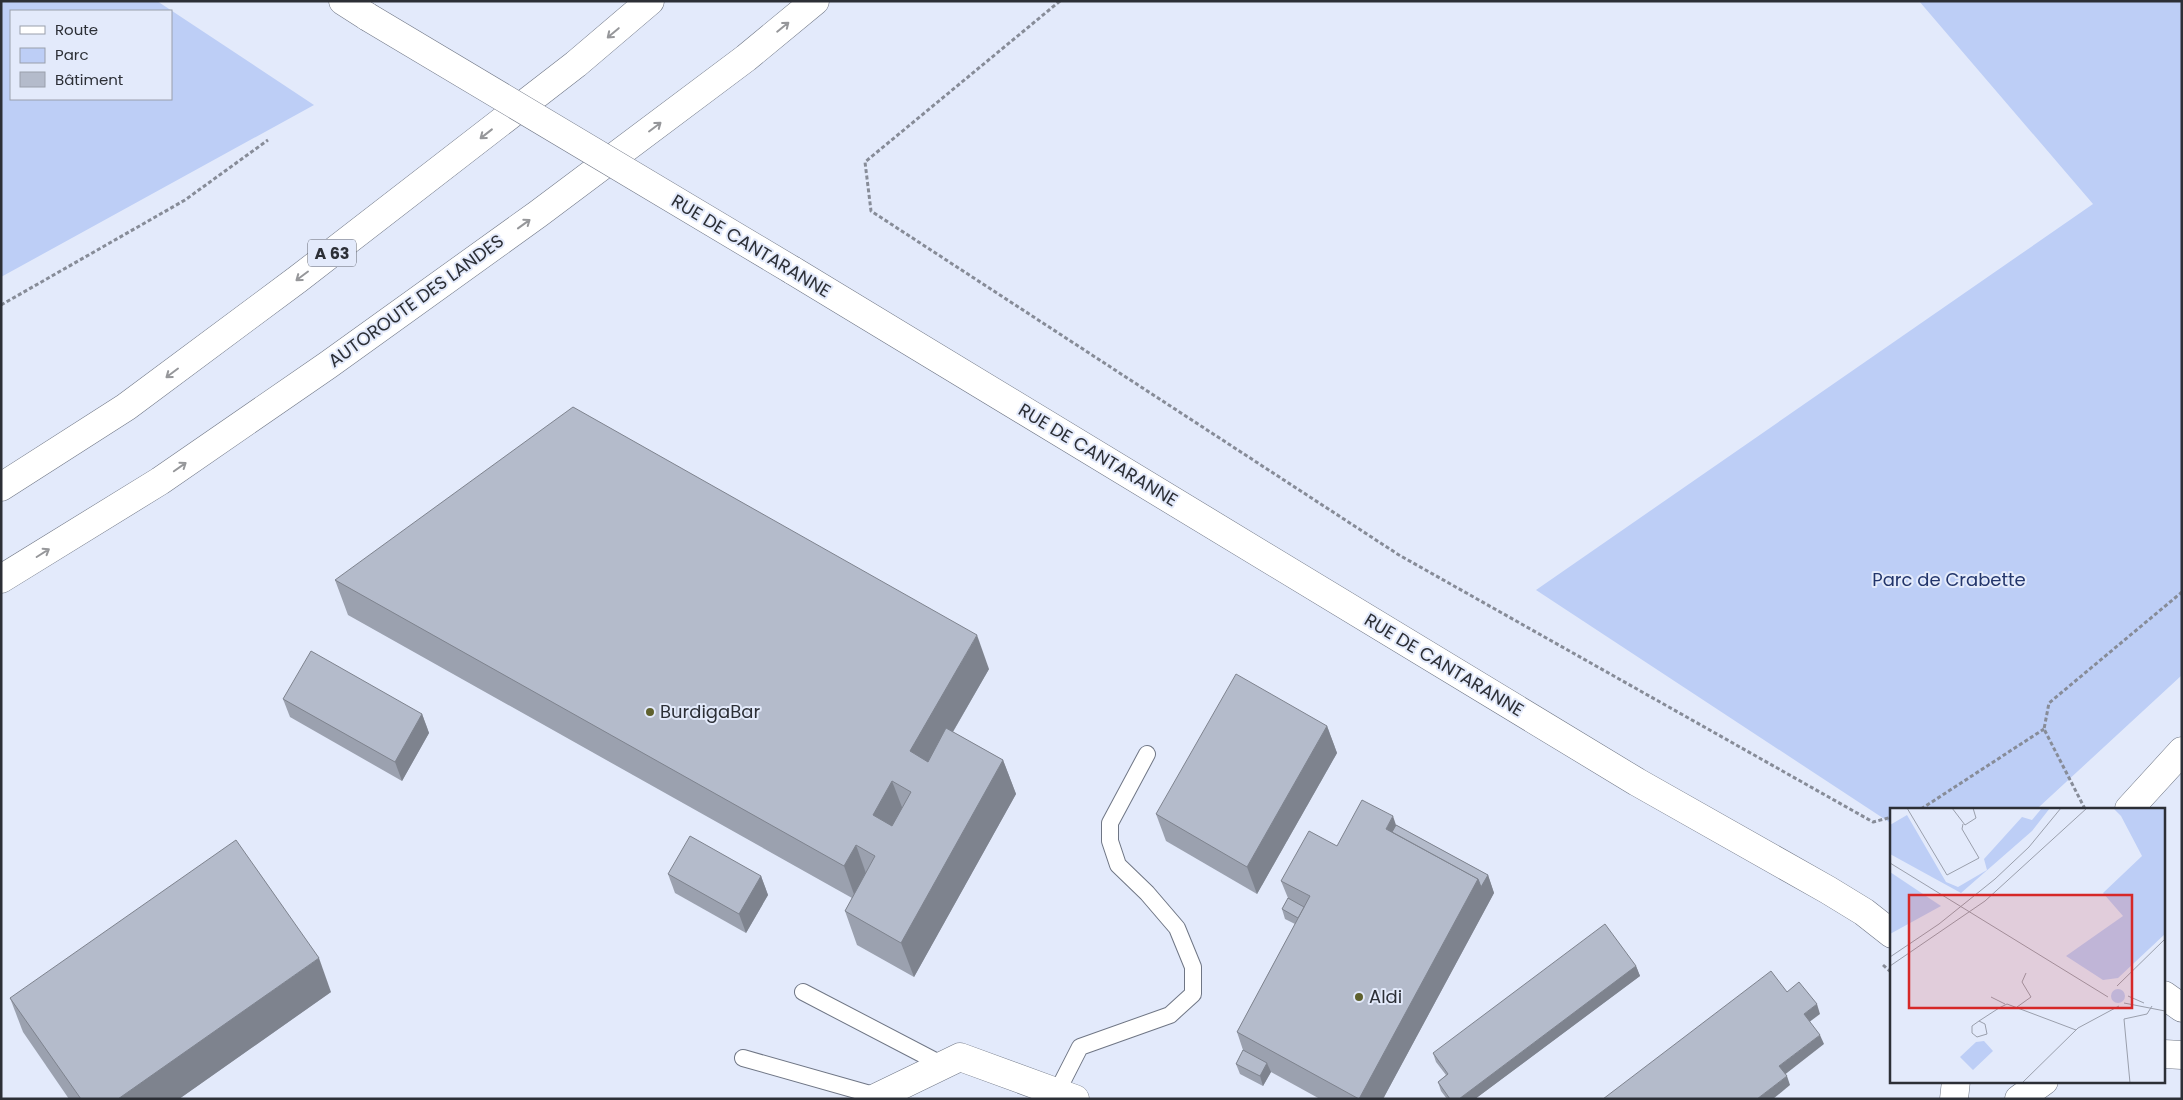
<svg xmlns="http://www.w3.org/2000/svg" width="2183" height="1100" font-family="Poppins,sans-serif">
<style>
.green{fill:#bdcef6;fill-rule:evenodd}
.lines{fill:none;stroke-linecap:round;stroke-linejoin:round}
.lane-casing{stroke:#6f7685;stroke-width:18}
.street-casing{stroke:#6f7685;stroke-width:29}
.secondary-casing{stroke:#6f7685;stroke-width:29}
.highway-casing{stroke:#6f7685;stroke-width:29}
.path{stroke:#878c98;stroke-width:3;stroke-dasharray:4 2.5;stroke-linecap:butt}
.lane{stroke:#fff;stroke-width:16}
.street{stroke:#fff;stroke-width:28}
.secondary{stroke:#fff;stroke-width:28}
.highway{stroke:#fff;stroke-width:28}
.secondary-bridge-casing{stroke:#6f7685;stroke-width:29;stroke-linecap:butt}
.secondary-bridge{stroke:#fff;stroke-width:28}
.wall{fill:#9ba1af}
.shaded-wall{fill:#7e838e}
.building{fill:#b4bbcb;stroke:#7e838e;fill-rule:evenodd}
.oneway{stroke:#96979a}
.poi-dot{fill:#5f612e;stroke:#e3eafb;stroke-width:2}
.labels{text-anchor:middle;stroke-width:4;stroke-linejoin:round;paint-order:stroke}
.shield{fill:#e3eafb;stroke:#636771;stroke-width:1}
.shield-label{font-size:16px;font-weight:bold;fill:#2c2f36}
.street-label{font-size:18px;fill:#2c2f36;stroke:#e3eafb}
.park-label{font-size:18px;fill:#22356b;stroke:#e3eafb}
.poi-label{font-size:18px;fill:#2c2f36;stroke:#e3eafb;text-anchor:start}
.inset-road{fill:none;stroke:#9a9fac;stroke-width:1}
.view{fill:#d62828;fill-opacity:0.15;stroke:#d62828;stroke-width:2.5}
.inset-edge{fill:none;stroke:#2c2f36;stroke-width:2.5}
</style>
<rect width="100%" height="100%" fill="#e3eafb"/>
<g class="green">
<path d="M1,1H157L314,105L1,277ZM11,11H171V99H11Z"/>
<path d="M1919,1H2182V675L2039,807L1892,809V824L1536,590L2093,204Z"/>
</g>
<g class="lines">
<g class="lane-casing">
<g id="lane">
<path d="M803,992L943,1065"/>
<path d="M743,1058L877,1096"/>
<path d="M1057,1092L1080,1047L1170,1015L1193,994V967L1177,928L1147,893L1118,865L1110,841V823L1147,754"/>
</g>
</g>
<g class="street-casing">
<g id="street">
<path d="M2129,809L2182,751"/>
<path d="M873,1099L960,1057L1075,1099"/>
<path d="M1954,1099L1956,1081"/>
<path d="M2019,1099L2044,1081"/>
</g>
</g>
<g class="secondary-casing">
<g id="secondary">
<path d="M343,1L368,17"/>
<path d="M792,270L1637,782L1828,890L1864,912L1892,934"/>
<path d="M2164,995L2182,1008"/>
<path d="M2164,1054L2182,1055"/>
</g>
</g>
<g class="highway-casing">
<g id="highway">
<path d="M1,487L126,407L298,279L576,64L650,1"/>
<path d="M1,579L160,481L328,365L538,214L746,58L815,1"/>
</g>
</g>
<g class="path">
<path d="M1060,1L865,162L871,211L1399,555L1873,822L1892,817"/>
<path d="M1,305L185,200L268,140"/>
<path d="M1921,809L2044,729"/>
<path d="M2085,809L2044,729L2049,703L2182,592"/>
<path d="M1883,965L1892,973"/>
</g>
<use href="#lane" class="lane"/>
<use href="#street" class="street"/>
<use href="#secondary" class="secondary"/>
<use href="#highway" class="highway"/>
<g class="secondary-bridge-casing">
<path id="secondary-bridge" d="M368,17L792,270"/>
</g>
<use href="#secondary-bridge" class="secondary-bridge"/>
</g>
<g class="wall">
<path d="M335,580L989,669L953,732L1003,760L1016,794L914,977L857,945L845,911L852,898L348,615Z"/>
<path d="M283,699L422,714L429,733L402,781L290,717Z"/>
<path d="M1327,726L1337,753L1257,894L1166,841L1156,814Z"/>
<path d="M1396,825L1488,875L1494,893L1383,1099H1320L1271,1072L1263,1086L1240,1074L1236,1064L1243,1050L1237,1032L1295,924L1285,919L1282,909L1288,898L1281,881L1337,846Z"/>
<path d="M668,874L761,876L768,895L746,933L675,893Z"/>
<path d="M1636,966L1640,976L1475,1099H1447L1441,1091L1438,1082L1446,1075L1436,1062L1433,1053Z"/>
<path d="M331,992L179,1099H69L23,1032L10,998Z"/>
</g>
<g class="shaded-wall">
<path d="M977,635L989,669L922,785L910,751Z"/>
<path d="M422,714L429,733L402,781L395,762Z"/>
<path d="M1327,726L1337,753L1257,894L1247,867Z"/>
<path d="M1003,760L1016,794L914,977L901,943Z"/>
<path d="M892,781L905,815L886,849L873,815Z"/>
<path d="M1393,816L1398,831L1403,839L1386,829Z"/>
<path d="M856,845L868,879L856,900L844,866Z"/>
<path d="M1488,875L1494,893L1383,1099H1359L1478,879Z"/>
<path d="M761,876L768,895L746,933L739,914Z"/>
<path d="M319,958L331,992L179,1099H118Z"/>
<path d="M1636,966L1640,976L1475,1099H1459Z"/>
<path d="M1817,1004L1820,1014L1808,1023L1804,1014Z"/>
<path d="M1820,1035L1824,1044L1783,1076L1779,1066Z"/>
<path d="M1267,1063L1271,1072L1263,1086L1260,1076Z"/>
<path d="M1787,1076L1790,1085L1773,1099H1757Z"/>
</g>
<g class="building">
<path d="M573,407L977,635L910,751L928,762L946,728L1003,760L901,943L845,911L875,856L856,845L844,866L335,580ZM892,781L911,792L892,826L873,815Z"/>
<path d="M311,651L422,714L395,762L283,699Z"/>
<path d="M1236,674L1327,726L1247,867L1156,814Z"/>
<path d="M1362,800L1393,816L1386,829L1478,879L1359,1099L1237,1032L1310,896L1281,881L1309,831L1337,846Z"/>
<path d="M1396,825L1488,875L1481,887L1478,879L1392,832Z"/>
<path d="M690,836L761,876L739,914L668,874Z"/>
<path d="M236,840L319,958L118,1099H81L10,998Z"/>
<path d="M1288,898L1304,907L1298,918L1282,909Z"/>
<path d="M1605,924L1636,966L1459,1099H1450L1438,1082L1448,1074L1433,1053Z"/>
<path d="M1771,971L1787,992L1799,982L1817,1004L1804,1014L1820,1035L1779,1066L1787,1076L1757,1099H1603Z"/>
<path d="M1243,1050L1267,1063L1260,1076L1236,1064Z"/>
</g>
<defs><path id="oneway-shaft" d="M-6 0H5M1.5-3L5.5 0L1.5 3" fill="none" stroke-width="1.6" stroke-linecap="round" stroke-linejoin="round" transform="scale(1.25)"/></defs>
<g class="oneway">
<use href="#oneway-shaft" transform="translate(783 27) rotate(-39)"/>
<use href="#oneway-shaft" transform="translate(613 33) rotate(140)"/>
<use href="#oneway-shaft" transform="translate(655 127) rotate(-37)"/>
<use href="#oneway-shaft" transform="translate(486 134) rotate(142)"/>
<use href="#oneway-shaft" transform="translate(524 224) rotate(-36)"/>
<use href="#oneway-shaft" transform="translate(302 276) rotate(143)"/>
<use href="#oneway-shaft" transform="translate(172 373) rotate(143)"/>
<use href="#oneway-shaft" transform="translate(180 467) rotate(-35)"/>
<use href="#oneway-shaft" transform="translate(43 553) rotate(-32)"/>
</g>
<g class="poi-dot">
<circle cx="650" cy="712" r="5"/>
<circle cx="1359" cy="997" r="5"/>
</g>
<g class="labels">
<rect class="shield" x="308" y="239.5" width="48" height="27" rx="4"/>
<g class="shield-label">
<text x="332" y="259">A 63</text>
</g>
<g class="street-label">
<text transform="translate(751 246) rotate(31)" y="6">RUE DE CANTARANNE</text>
<text transform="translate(416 301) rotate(-36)" y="6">AUTOROUTE DES LANDES</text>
<text transform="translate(1098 455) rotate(31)" y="6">RUE DE CANTARANNE</text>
<text transform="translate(1444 665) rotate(31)" y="6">RUE DE CANTARANNE</text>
</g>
<g class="park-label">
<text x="1949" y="586">Parc de Crabette</text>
</g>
<g class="poi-label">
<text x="660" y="718">BurdigaBar</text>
<text x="1369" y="1003">Aldi</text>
</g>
</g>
<g transform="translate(1890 808)">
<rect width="275" height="275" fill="#e3eafb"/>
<path d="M152,0H160L142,23L71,85L0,46V17L17,7L56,74L68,79L97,62L94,51L132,9L142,12ZM223,0H275V126L228,170L213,172L176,148L233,108L213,85L252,48L231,8ZM0,64L51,98L0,126ZM221 188a7 7 0 1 1 14 0a7 7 0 1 1-14 0ZM94,233L103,243L83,262L70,249L86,234Z" fill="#bdcef6"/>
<path class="inset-road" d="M17,0L57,67L89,50L72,21L73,16M62,0L75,17L86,10L83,0M0,55L218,189M0,149L49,116L105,71L139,39L171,0M0,158L95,93L197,0M227,178L275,131M238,188L254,195M101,189L115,196M234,195L275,203M127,199L141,189L132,174L136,165M89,213L95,216L97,226L87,229L82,225V218L89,213L109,200L117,196L186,222M132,275L188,220L229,198M240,275L234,211L257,206L262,198"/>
<path class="view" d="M19,87H242V200H19Z"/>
<rect width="275" height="275" class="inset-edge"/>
</g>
<rect width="2183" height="1100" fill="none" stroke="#2c2f36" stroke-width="5"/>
<rect x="10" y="10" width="162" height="90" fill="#e3eafb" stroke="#9a9fac"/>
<rect x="20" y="26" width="25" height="8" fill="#ffffff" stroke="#9a9fac"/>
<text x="55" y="35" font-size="15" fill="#2c2f36">Route</text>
<rect x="20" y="48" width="25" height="15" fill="#bdcef6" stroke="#9a9fac"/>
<text x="55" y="60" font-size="15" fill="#2c2f36">Parc</text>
<rect x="20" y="72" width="25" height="15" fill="#b4bbcb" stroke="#9a9fac"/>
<text x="55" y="85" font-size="15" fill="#2c2f36">Bâtiment</text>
</svg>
